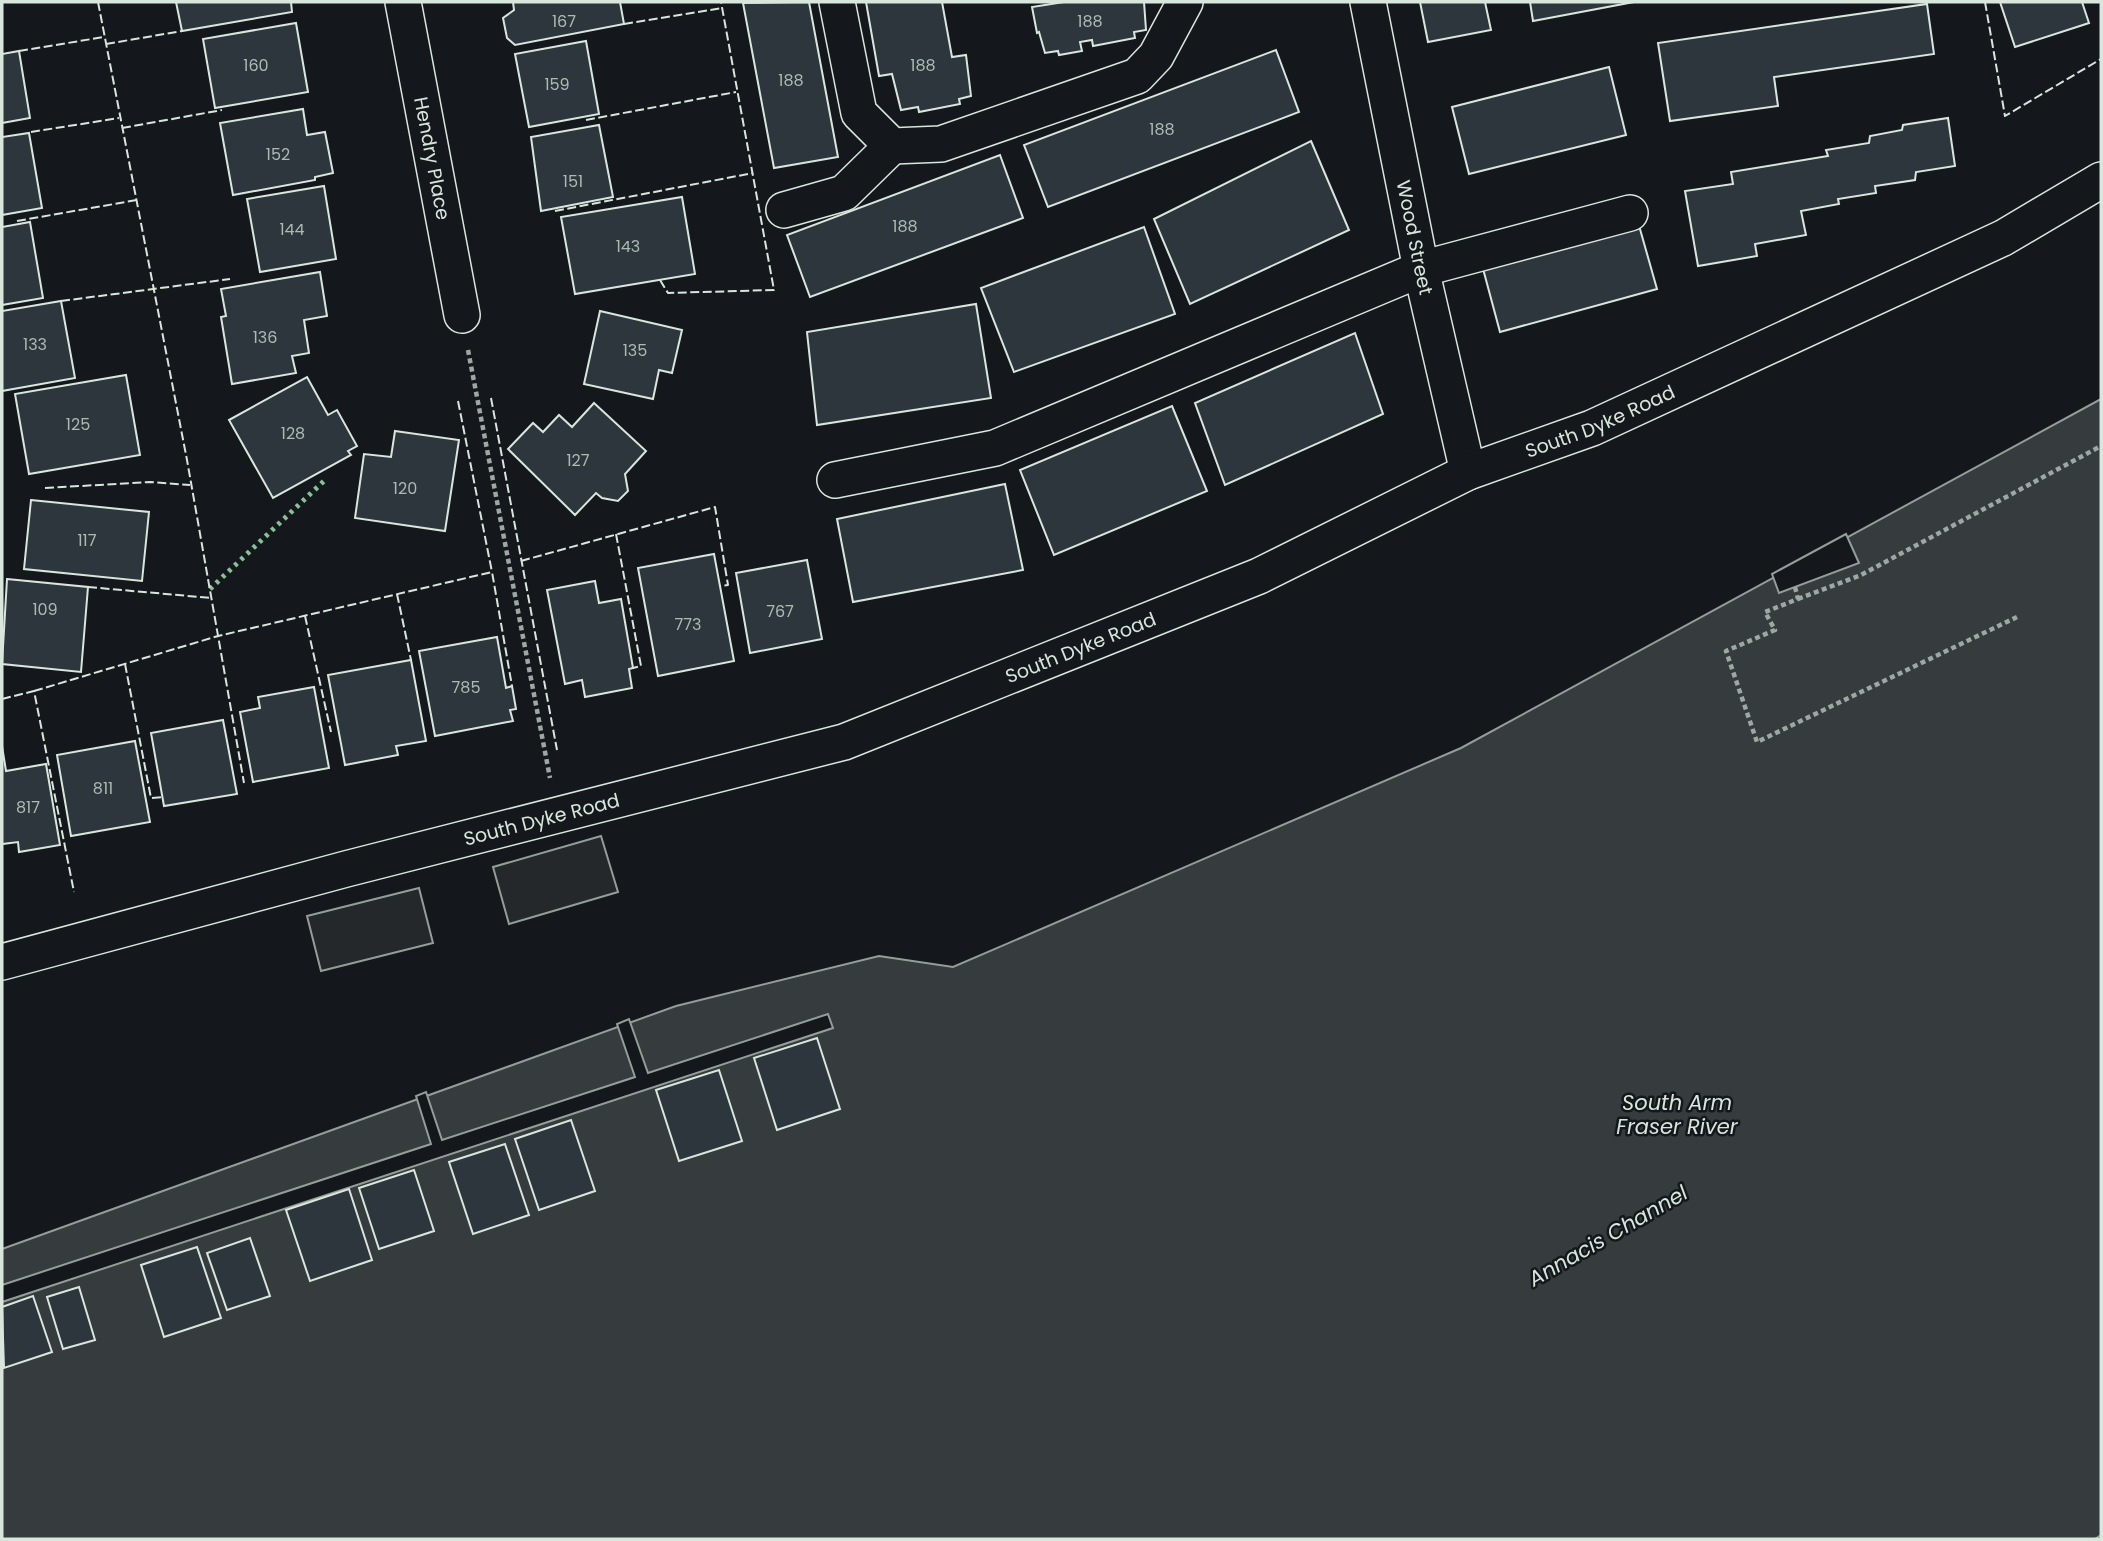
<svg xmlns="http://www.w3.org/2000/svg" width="2103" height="1541" font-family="Poppins,sans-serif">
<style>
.parking{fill:#24282b;stroke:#939e99;stroke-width:2}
.water{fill:#363b3e;stroke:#939e99;stroke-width:2}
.pier{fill:#14181c;stroke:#939e99;stroke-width:2}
.building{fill:#2c363c;stroke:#d8e6dc;stroke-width:2}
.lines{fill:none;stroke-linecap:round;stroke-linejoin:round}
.street-casing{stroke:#d8e6dc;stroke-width:38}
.path{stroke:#9da8a2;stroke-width:4.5;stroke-dasharray:5 3.5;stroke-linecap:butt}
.street{stroke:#14181c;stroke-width:35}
.hedge{stroke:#8ac095;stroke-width:5;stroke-dasharray:3.5 5;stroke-linecap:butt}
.fence{stroke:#d8e6dc;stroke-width:2;stroke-dasharray:9 3.5;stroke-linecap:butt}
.labels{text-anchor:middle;stroke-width:5;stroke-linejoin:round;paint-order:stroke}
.number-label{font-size:16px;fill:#adbab4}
.street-label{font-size:19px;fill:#d8e6dc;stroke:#14181c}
.water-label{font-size:21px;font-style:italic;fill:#d8e6dc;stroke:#14181c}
</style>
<rect width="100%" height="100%" fill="#14181c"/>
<g class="parking">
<path d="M601,836L618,892L509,924L493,867Z"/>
<path d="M419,888L433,943L321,971L307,916Z"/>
</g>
<path class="water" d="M2101,399V1535L2095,1539H2V1249L676,1006L879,956L953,967L1461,748Z"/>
<g class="pier">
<path d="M1846,534L1859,563L1779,593L1772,574Z"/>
<path d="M828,1014L833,1028L2,1302V1285L431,1144L416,1096L426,1092L442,1140L635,1077L617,1024L629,1019L648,1073Z"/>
</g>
<g class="building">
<path d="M176,2H291L292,12L182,31Z"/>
<path d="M513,2H620L624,24L515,45L507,38L503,18L514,10Z"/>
<path d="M809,2L838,157L774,168L743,3Z"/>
<path d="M866,2H942L952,57L966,55L971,96L959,99L960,104L919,112L918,107L901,110L892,74L879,76Z"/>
<path d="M1064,2H1144L1146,30L1134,32L1135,38L1093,46L1092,40L1080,42L1082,51L1059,55L1058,51L1045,53L1039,32L1037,33L1032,7Z"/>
<path d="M1420,2H1485L1491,30L1428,42Z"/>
<path d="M1530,2H1634L1533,21Z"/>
<path d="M2000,2H2082L2089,23L2015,47Z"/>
<path d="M1927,4L1934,54L1774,77L1778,106L1670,121L1658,43Z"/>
<path d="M296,23L308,92L215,108L203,39Z"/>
<path d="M586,41L599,114L529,127L515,54Z"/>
<path d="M1276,50L1299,112L1048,207L1024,145Z"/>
<path d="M19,51L30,118L2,123V54Z"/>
<path d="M1609,67L1626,135L1469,174L1452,107Z"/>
<path d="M303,109L307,135L325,132L333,173L315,177V180L233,195L220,123Z"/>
<path d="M1948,118L1955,166L1916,172L1915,180L1875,186L1876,193L1838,199L1839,204L1801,211L1806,235L1755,244L1757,256L1698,266L1685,191L1733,184L1731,172L1828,156L1826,150L1869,143L1870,136L1902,130L1903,125Z"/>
<path d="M599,125L613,197L541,211L531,137Z"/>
<path d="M29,133L42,208L2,215V137Z"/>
<path d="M1311,141L1349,230L1190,304L1154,219Z"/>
<path d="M1000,155L1023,218L810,297L787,235Z"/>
<path d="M324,186L336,259L260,272L247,199Z"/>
<path d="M682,197L695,274L575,294L561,217Z"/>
<path d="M30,222L43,298L2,305V227Z"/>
<path d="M1638,222L1657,289L1500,332L1482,265Z"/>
<path d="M1144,227L1175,314L1014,372L981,288Z"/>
<path d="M320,272L327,316L304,320L309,353L292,356L296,373L232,384L221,317L226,316L221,289Z"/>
<path d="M61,301L75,378L2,391V311Z"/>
<path d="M976,304L991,398L817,425L807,332Z"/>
<path d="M600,311L682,330L672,373L659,370L653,399L584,384Z"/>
<path d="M1355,333L1383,414L1225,485L1195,403Z"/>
<path d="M126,375L140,455L29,474L15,394Z"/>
<path d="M307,377L328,415L337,410L357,446L348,451L351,455L273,498L229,420Z"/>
<path d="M594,403L646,451L625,474L628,491L618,501L602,498L596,493L575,515L508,449L533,423L543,432L559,415L572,427Z"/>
<path d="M1172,406L1207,491L1054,555L1020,470Z"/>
<path d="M395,431L459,440L445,531L355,518L364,454L391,457Z"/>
<path d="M1005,484L1023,570L853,602L837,519Z"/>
<path d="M31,500L149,512L142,581L24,569Z"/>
<path d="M714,554L734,661L658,676L638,568Z"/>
<path d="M807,560L822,639L750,653L736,573Z"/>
<path d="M7,579L88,587L81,672L2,664Z"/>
<path d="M595,581L599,603L621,599L633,668L629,669L632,688L585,697L582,680L565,684L547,590Z"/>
<path d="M497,637L506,688L512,686L516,709L510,710L513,721L435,736L419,651Z"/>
<path d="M411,660L426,741L396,746L398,755L345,765L328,675Z"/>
<path d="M314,687L329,768L253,782L240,712L260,708L258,697Z"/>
<path d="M223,720L237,794L164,806L151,733Z"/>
<path d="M135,741L150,822L71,836L57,755Z"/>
<path d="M2,746L6,771L46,764L60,845L19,852L18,842L2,844Z"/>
<path d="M817,1038L840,1109L777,1130L754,1058Z"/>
<path d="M719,1070L742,1141L679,1161L656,1090Z"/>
<path d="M571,1120L595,1191L539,1210L515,1139Z"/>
<path d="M505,1144L529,1215L473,1234L449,1162Z"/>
<path d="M414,1170L434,1231L379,1249L359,1188Z"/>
<path d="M349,1189L372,1260L310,1281L286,1210Z"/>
<path d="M250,1238L270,1296L227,1310L207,1253Z"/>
<path d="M197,1247L221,1318L164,1337L141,1265Z"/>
<path d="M79,1287L95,1340L63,1349L47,1297Z"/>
<path d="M33,1296L52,1352L4,1368L2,1307Z"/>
</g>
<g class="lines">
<g class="street-casing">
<g id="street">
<path id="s1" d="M403,2L462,315"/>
<path d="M837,2L859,113L892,146L941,144L1137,76L1156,56L1185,2"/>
<path id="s2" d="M1368,2L1421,269L1468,472"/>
<path d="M784,210L844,193L892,146"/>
<path d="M835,480L995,448L1421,269L1630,213"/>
<path id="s3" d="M2,962L346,869L844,742L1259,576L1468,472L1592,428L2003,238L2101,180"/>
</g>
</g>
<g class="path">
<path d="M468,350L550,778"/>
<path d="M1795,587L1798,599L1765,612L1775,630L1726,651L1757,742L2017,617"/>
<path d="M1798,599L1861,575L2101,446"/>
</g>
<use href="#street" class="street"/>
<path class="hedge" d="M210,589L326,479"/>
<g class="fence">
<path d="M98,2L187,460L244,783"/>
<path d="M1985,2L2005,116L2101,59"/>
<path d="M624,24L723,8"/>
<path d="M106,44L182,31"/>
<path d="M19,51L104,37"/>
<path d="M586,120L736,92"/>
<path d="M122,128L222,110"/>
<path d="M31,132L119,118"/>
<path d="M555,211L753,173"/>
<path d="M17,221L137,200"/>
<path d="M660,280L668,293L774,290L721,2"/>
<path d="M61,301L230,279"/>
<path d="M491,398L557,750"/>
<path d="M458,401L492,572"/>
<path d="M45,488L151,482L190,485"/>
<path d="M616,534L641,666L633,668"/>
<path d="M521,561L715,507L728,585L720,586"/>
<path d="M88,587L211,598"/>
<path d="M397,594L411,660"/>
<path d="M305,616L331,732"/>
<path d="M125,664L151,798L163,797"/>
<path d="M34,691L218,636L492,572L512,686"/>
<path d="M2,699L34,691L74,892"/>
</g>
</g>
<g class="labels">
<g class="number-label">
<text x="564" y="27">167</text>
<text x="1090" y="27">188</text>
<text x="256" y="71">160</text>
<text x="923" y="71">188</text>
<text x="791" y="86">188</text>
<text x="557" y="90">159</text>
<text x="1162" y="135">188</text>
<text x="278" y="160">152</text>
<text x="573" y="187">151</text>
<text x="905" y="232">188</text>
<text x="292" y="235">144</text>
<text x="628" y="252">143</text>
<text x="265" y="343">136</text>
<text x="35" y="350">133</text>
<text x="635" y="356">135</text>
<text x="78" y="430">125</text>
<text x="293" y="439">128</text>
<text x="578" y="466">127</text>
<text x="405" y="494">120</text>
<text x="87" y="546">117</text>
<text x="45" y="615">109</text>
<text x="780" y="617">767</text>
<text x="688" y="630">773</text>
<text x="466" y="693">785</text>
<text x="103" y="794">811</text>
<text x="28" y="813">817</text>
</g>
<g class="street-label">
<text dy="7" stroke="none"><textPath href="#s1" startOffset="159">Hendry Place</textPath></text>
<text dy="7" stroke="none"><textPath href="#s2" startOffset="240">Wood Street</textPath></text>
<text dy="7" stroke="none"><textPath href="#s3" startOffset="1692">South Dyke Road</textPath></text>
<text dy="7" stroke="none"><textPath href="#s3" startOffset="1125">South Dyke Road</textPath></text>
<text dy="7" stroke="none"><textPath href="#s3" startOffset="558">South Dyke Road</textPath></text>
</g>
<g class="water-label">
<text x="1677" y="1110">South Arm<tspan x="1677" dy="24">Fraser River</tspan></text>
<text transform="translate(1608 1236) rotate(-30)" y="7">Annacis Channel</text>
</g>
</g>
<rect width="2103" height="1541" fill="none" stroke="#d8e6dc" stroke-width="7"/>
</svg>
